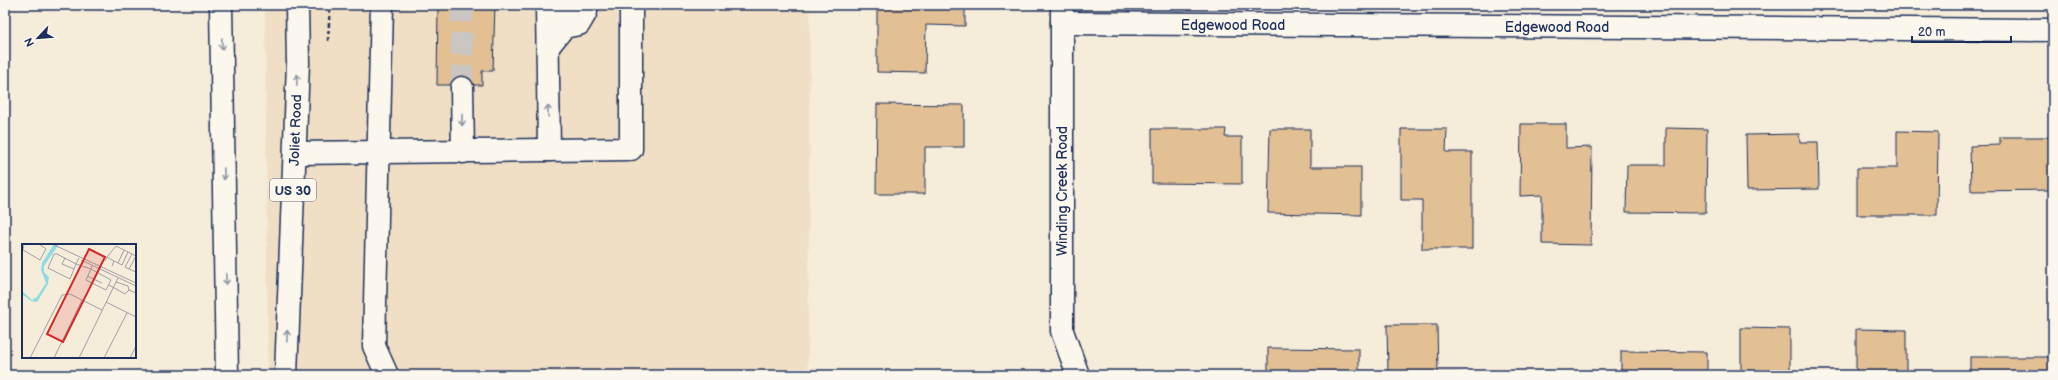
<svg xmlns="http://www.w3.org/2000/svg" width="2058" height="380" font-family="'Balsamiq Sans',sans-serif">
<style>
.built{fill:#f0dfc5}
.building{fill:#e2c094;stroke:#1b2f5e}
.lines{fill:none;stroke-linecap:round;stroke-linejoin:round}
.minor-tunnel{stroke:#cac6c1;stroke-width:22;stroke-dasharray:22 11;stroke-linecap:butt}
.minor-casing{stroke:#1b2f5e;stroke-width:25}
.major-casing{stroke:#1b2f5e;stroke-width:25}
.path{stroke:#1b2f5e;stroke-width:2.5;stroke-dasharray:4 3;stroke-linecap:butt}
.minor{stroke:#fbf7ec;stroke-width:22}
.major{stroke:#fbf7ec;stroke-width:22}
.oneway{stroke:#8b93a5}
.labels{text-anchor:middle;stroke-width:3;stroke-linejoin:round;paint-order:stroke}
.shield{fill:#fbf7ec;stroke:#5e6b89;stroke-width:1}
.shield-label{font-size:13px;font-weight:bold;fill:#1b2f5e}
.street-label{font-size:14px;fill:#1b2f5e;stroke:#fbf7ec}
.inset-road{fill:none;stroke:#9ea0a8;stroke-width:1}
.view{fill:#d62828;fill-opacity:0.15;stroke:#d62828;stroke-width:2}
.inset-edge{fill:none;stroke:#1b2f5e;stroke-width:2}
</style>
<rect width="100%" height="100%" fill="#f6ecda"/>
<filter id="ink" filterUnits="userSpaceOnUse"><feTurbulence type="fractalNoise" baseFrequency=".025" numOctaves="2"/><feDisplacementMap in="SourceGraphic" scale="8" xChannelSelector="R" yChannelSelector="G"/><feConvolveMatrix kernelMatrix="1 2 1 2 8 2 1 2 1" color-interpolation-filters="sRGB"/></filter>
<g filter="url(#ink)">
<path class="built" d="M265,5H810L808,375H268Z"/>
<g class="building">
<path d="M438,5H495L493,71H482V85H437Z"/>
<path d="M877,5H965V26L926,25L925,73L877,72Z"/>
<path d="M877,104L964,105V147H925V194H876Z"/>
<path d="M1521,124H1566V148L1592,147L1591,245L1542,244V195L1520,196Z"/>
<path d="M1666,128L1707,129L1706,213L1626,212L1627,165H1666Z"/>
<path d="M1152,129H1226L1225,137H1242V184L1152,183Z"/>
<path d="M1270,129H1310V167H1361V215L1268,213Z"/>
<path d="M1401,129H1447L1446,152H1472V249H1422V200H1401Z"/>
<path d="M1897,131L1938,132L1937,215H1857V168H1897Z"/>
<path d="M1799,134L1800,142H1818L1819,189L1747,190L1746,135Z"/>
<path d="M2000,137H2052L2053,190L1971,191L1970,146L2000,145Z"/>
<path d="M1387,325H1437L1438,373H1459V375H1388Z"/>
<path d="M1741,328L1790,329V375H1741Z"/>
<path d="M1856,329L1906,330V375H1856Z"/>
<path d="M1268,348L1359,349V375H1268Z"/>
<path d="M1621,351L1707,352V375H1621Z"/>
<rect x="1970" y="357" width="83" height="18"/>
</g>
<g class="lines">
<path class="minor-tunnel" d="M462,88V5"/>
<g class="minor-casing">
<g id="minor">
<path d="M382,5L374,346L387,375"/>
<path d="M547,5L549,150"/>
<path d="M1062,5V331L1078,375"/>
<path d="M1062,23L2053,30"/>
<path d="M564,27L579,24L586,12V5"/>
<path d="M548,47L564,27V5"/>
<path d="M462,88L463,152"/>
<path d="M295,153L631,149V5"/>
</g>
</g>
<g class="major-casing">
<g id="major">
<path d="M221,5L227,375"/>
<path d="M286,375L298,63L297,5"/>
</g>
</g>
<path class="path" d="M328,41L330,5"/>
<use href="#minor" class="minor"/>
<use href="#major" class="major"/>
</g>
<defs><path id="oneway-shaft" d="M-6 0H5M1.5-3L5.5 0L1.5 3" fill="none" stroke-width="1.6" stroke-linecap="round" stroke-linejoin="round"/></defs>
<g class="oneway">
<use href="#oneway-shaft" transform="translate(222 44) rotate(89)"/>
<use href="#oneway-shaft" transform="translate(297 80) rotate(-88)"/>
<use href="#oneway-shaft" transform="translate(548 111) rotate(-91)"/>
<use href="#oneway-shaft" transform="translate(462 120) rotate(89)"/>
<use href="#oneway-shaft" transform="translate(224 174) rotate(89)"/>
<use href="#oneway-shaft" transform="translate(226 279) rotate(89)"/>
<use href="#oneway-shaft" transform="translate(287 336) rotate(-88)"/>
</g>
</g>
<g class="labels">
<rect class="shield" x="270" y="179" width="46" height="22" rx="3"/>
<g class="shield-label">
<text x="293" y="195">US 30</text>
</g>
<g class="street-label">
<text x="1233" y="30">Edgewood Road</text>
<text x="1557" y="32">Edgewood Road</text>
<text transform="translate(295 130) rotate(-88)" y="5">Joliet Road</text>
<text transform="translate(1062 191) rotate(-90)" y="5">Winding Creek Road</text>
</g>
</g>
<g transform="translate(22 244)">
<rect width="114" height="114" fill="#f6ecda"/>
<path d="M32,0H37L22,22V28L27,33L26,40L15,58L9,57L0,50V47L10,56L15,53L24,39L19,26L20,19Z" fill="#8bdce5"/>
<path class="inset-road" d="M2,0L1,6L18,16L24,5L17,0M30,0L114,39M114,12L107,25L114,28M85,13L94,2L106,8M43,14L40,20L52,25M57,14L54,20L48,35L26,24L32,10H35L54,20L69,25L64,36L84,46L89,36L69,25L70,22M59,16L114,42M83,17L85,13L92,17M96,19L102,6M90,22L92,17L100,21L106,8L114,12M107,25L103,23L110,10M65,32L80,39M94,38L106,42L107,46L114,49M87,41L103,50L107,46M84,58L114,73M8,114L40,51L48,50L80,66M32,114L60,56M57,114L96,34M82,114L105,69M108,114L114,102"/>
<path class="view" d="M67,5L83,13L41,98L25,90Z"/>
<rect width="114" height="114" class="inset-edge"/>
</g>
<rect width="2058" height="380" fill="none" stroke="#fbf7ec" stroke-width="20"/>
<rect x="10" y="10" width="2038" height="360" fill="none" stroke="#1b2f5e" stroke-width="1.5" filter="url(#ink)"/>
<g transform="translate(38 38) rotate(244)" stroke="#fbf7ec" stroke-width="3" paint-order="stroke">
<path d="M0-3L7 15L0 10L-7 15Z" fill="#1b2f5e"/>
<text y="-6" font-size="11" font-weight="bold" text-anchor="middle" fill="#1b2f5e">N</text>
</g>
<path d="M1912 36v6h99v-6" fill="none" stroke="#1b2f5e" stroke-width="2"/>
<text x="1918" y="36" font-size="12" fill="#1b2f5e" stroke="#fbf7ec" stroke-width="3" paint-order="stroke">20 m</text>
</svg>
